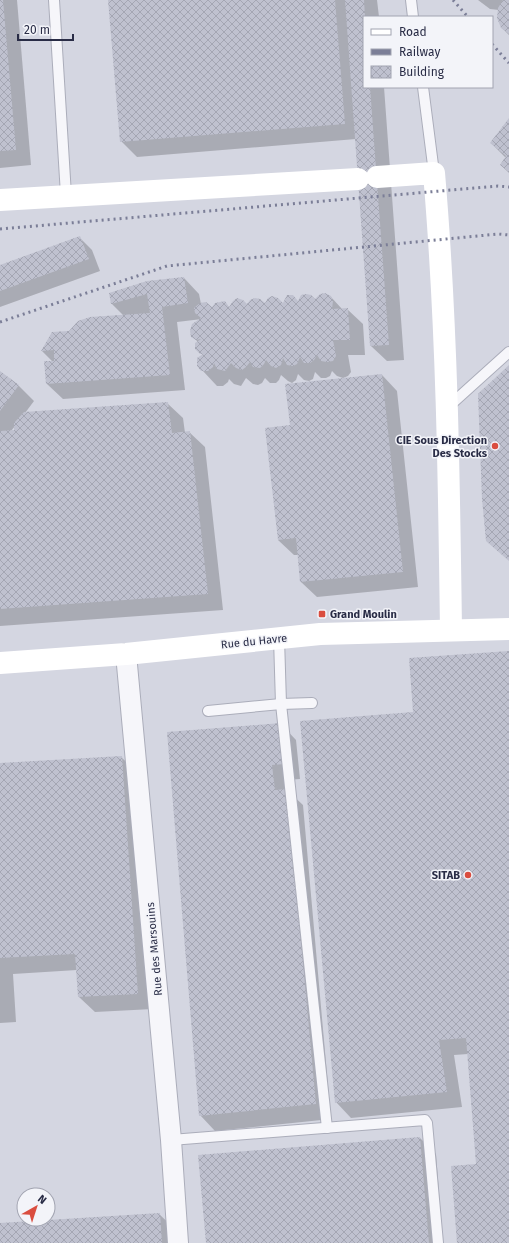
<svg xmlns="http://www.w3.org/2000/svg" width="509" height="1243" font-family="'Fira Sans',sans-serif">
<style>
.built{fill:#d4d6e1;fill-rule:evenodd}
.shadow{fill:#0003;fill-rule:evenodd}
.building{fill:url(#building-cross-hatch)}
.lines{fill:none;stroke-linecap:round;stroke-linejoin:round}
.lane-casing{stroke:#abadba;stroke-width:12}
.street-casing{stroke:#abadba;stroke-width:22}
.lane{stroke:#f6f6fa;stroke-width:10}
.street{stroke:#f6f6fa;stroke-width:20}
.secondary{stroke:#fff;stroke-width:22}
.rail{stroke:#7b7e97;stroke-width:3;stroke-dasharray:2 4;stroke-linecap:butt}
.poi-dot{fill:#da4d3f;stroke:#f3f4f9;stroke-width:1.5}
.labels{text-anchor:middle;stroke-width:3;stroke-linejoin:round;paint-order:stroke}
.poi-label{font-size:11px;font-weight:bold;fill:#292c46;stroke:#f3f4f9;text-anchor:end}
.street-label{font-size:11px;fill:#292c46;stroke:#f3f4f9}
</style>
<defs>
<pattern id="building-cross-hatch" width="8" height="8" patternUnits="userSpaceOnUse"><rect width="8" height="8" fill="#bfc1cf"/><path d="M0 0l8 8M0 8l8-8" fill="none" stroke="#a4a6b3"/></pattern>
</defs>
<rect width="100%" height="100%" fill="#e3e4ec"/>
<path class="built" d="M0,0H509V1243H0ZM364,17H492V87H364ZM24,1195H48V1219H24Z"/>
<g class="shadow">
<path d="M0,0H17L31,165L0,168Z"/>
<path d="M109,0H377L379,17H364V87H384L404,360L387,361L371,346L356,139L137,157L121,141Z"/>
<path d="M478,0H509V35L502,28L499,10L490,9Z"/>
<path d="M509,120V173L501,165L506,158L491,143Z"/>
<path d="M80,238L92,250L100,271L0,307V266Z"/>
<path d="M184,278L199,294L201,304L213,308L224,302L230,308L266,304L283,305L331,297L342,309H347L363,324L365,355H348L351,372L348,376L343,378L337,376L332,371L330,376L326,378H321L315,372L313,379L309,381L304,380L298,374L296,380L292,383L288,381L281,375L279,380L276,383H270L265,378L262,383L258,385L253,384L246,378L241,386L234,384L229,379L228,382L223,386H217L202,370L203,355L196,349L198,342L192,336L202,319L177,322L185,390L63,399L47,384L45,362H53L42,351L52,333L69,332L124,316L111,303Z"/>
<path d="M0,372L19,386L34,401L25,413L167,403L183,418L185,433L189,432L205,447L223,610L0,626ZM15,426L16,431H11Z"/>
<path d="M382,375L397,391L418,587L317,597L301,582L299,555H294L278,540Z"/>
<path d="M509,652V1243H458L477,1165L468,1054L454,1055L462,1107L351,1118L336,1102L414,713Z"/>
<path d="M281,724L296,740L300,779L287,780L288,791L303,805L331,1119L215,1131L200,1115L168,733Z"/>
<path d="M121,757L137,772L153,1009L95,1012L79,997L77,970L13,974L16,1022L0,1023V764Z"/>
<path d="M420,1138L436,1154L443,1243H207Z"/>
<path d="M159,1214L175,1229L176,1243H0V1224Z"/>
</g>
<g class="building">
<path d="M0,0H3L16,150L0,151Z"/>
<path d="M108,0H335L345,124L120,142Z"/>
<path d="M345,0H364L365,17L364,87H370L389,345L370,346Z"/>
<path d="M503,0H509V34L501,28L497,18L498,8Z"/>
<path d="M509,118V172L500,165L506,156L490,143Z"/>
<path d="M80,236L89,259L0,291V265Z"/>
<path d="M184,277L188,303L162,307L170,375L46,384L44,361H54V350L41,351L52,332L69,331L78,321L90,317L150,313L147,294L111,304L109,293L147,281Z"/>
<path d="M325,293L331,296L333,301L332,309L348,308L350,340H333L336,356L333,361L327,362L321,361L317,355L314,360L310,363H304L300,357L297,364L293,366L287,365L283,358L281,365L276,368L271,366L266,360L264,364L260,368L253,367L250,362L246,367L242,370L236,368L231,363L225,371L217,369L214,363L213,367L208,371H201L197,366V358L203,354H200L195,349V343L201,339L196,340L191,337L190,331L192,324L201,318L195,313L194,308L200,303L206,302L212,307L215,303L225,301L229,307L233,301L237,298L243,300L247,304L250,300L255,298L260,299L265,303L268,298L272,296L278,298L283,303L287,295H293L298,301L301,295L306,294L311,295L315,299L320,294Z"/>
<path d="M509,365V561L486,541L482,499L478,394Z"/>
<path d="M0,371L19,385L0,411Z"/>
<path d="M382,374L403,572L300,582L296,538L278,540L265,428L290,425L285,384Z"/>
<path d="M168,402L172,433L190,431L208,594L0,609V431L14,430V423L24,412Z"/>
<path d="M509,651V1243H457L451,1166L476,1164L466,1038L439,1040L447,1092L335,1103L300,721L413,712L409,658Z"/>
<path d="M281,723L285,764L272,765L275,790L287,789L316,1104L199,1116L167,732Z"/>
<path d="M122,756L138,994L78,997L75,954L0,958V763Z"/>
<path d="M420,1137L429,1243H206L198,1155Z"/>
<path d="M160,1213L162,1243H0V1223Z"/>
</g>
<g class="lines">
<g class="lane-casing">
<g id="lane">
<path d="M54,0L66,195"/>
<path d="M411,0L413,17"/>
<path d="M423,87L434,173"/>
<path d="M448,407L509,352"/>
<path d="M279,638L281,704L327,1128"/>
<path d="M208,711L281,704L312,703"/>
<path d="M171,1140L425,1120L427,1123L438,1243"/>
</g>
</g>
<g class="street-casing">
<path id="street" d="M126,654L171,1140L178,1243"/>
</g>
<use href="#lane" class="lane"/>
<use href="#street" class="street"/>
<g class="secondary">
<path d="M377,177L434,173C447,325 449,477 451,630"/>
<path d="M0,200L358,179"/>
<path d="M0,663L126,654L320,634L509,629"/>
</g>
<g class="rail">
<path d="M453,0L468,17"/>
<path d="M492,44L509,63"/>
<path d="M0,229L498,186L509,187"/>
<path d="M0,322L167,266L498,234L509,235"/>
</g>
</g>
<g class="poi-dot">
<circle cx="495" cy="446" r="4"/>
<rect x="318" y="610" width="8" height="8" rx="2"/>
<circle cx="468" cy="875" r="4"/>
</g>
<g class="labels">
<g class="poi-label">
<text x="487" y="444">CIE Sous Direction<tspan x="487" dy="13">Des Stocks</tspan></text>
<text x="330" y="618" text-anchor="start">Grand Moulin</text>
<text x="460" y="879">SITAB</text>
</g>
<g class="street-label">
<text transform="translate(254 641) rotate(-6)" y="4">Rue du Havre</text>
<text transform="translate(154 949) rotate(-95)" y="4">Rue des Marsouins</text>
</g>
</g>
<rect x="363" y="16" width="130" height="72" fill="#f3f4f9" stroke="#a2a4b1"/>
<rect x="371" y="29" width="20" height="6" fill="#ffffff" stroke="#a2a4b1"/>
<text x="399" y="36" font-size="12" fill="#292c46">Road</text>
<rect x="371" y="49" width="20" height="6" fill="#7b7e97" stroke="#a2a4b1"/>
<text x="399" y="56" font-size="12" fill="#292c46">Railway</text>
<rect x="371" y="66" width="20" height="12" fill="url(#building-cross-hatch)" stroke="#a2a4b1"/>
<text x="399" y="76" font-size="12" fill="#292c46">Building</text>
<g transform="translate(36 1207) rotate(39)"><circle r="19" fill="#f3f4f9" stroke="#a2a4b1"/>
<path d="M0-3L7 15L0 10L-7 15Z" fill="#da4d3f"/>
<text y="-6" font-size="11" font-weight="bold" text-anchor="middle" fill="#292c46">N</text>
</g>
<path d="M18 34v6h55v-6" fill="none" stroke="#292c46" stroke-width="2"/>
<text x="24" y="34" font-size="12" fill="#292c46" stroke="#f3f4f9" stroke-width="3" paint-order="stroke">20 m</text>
</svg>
